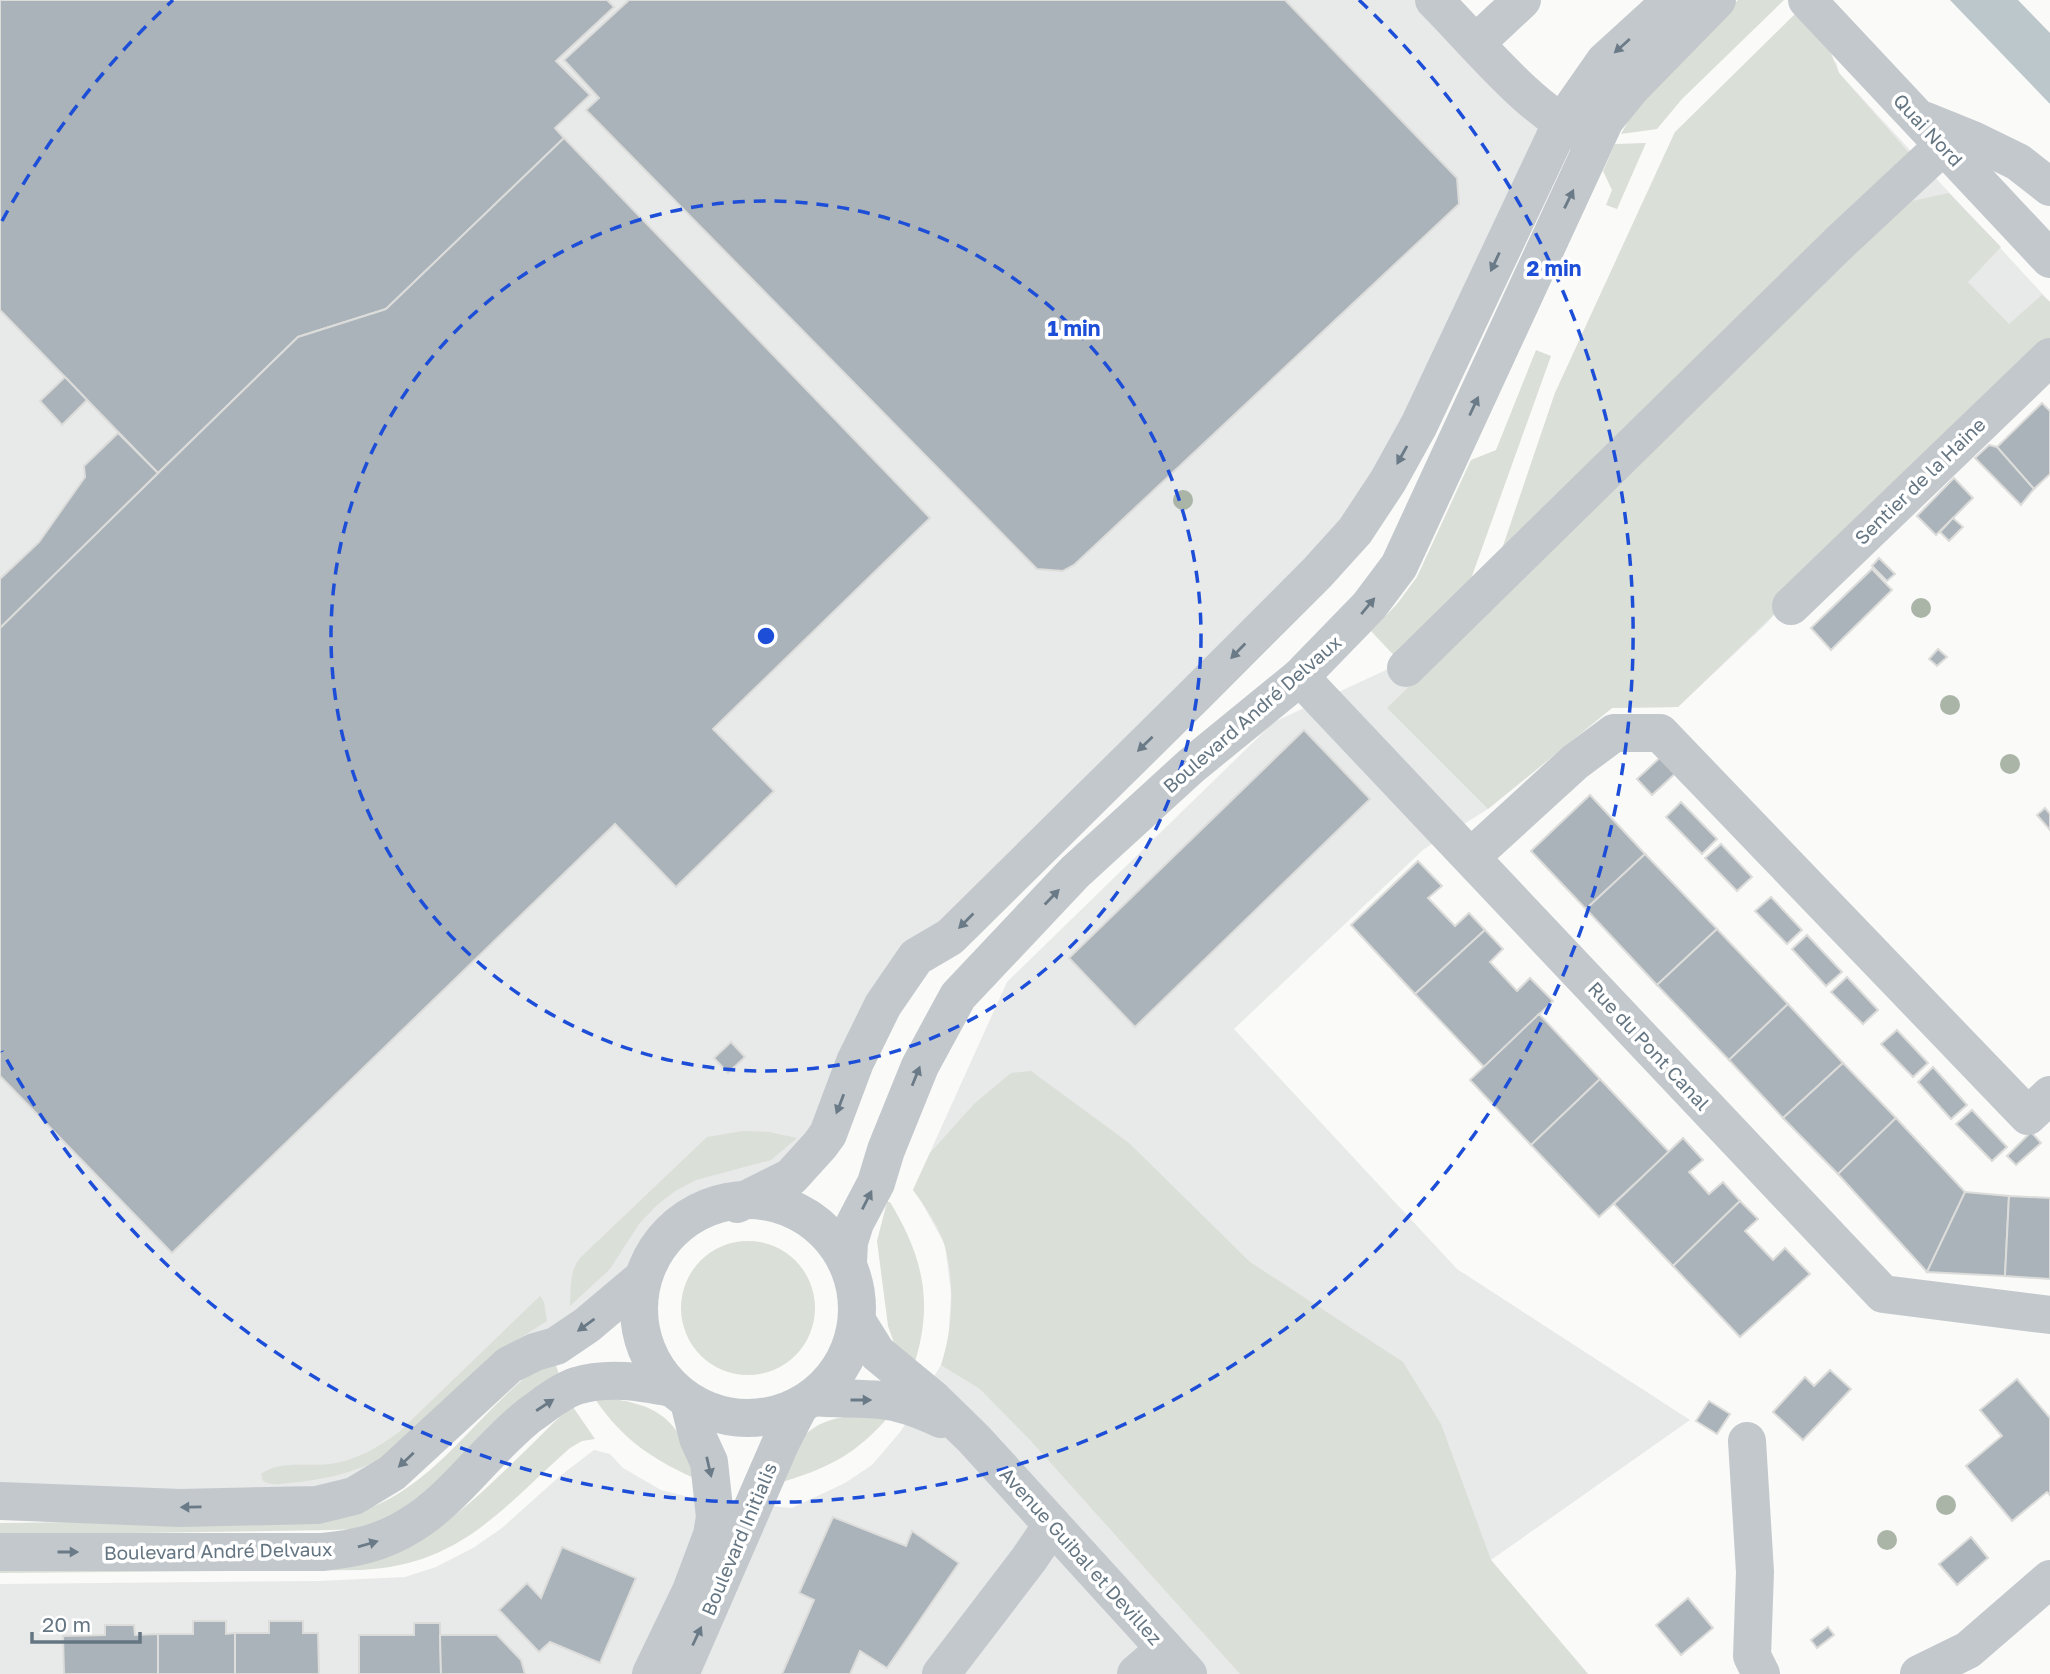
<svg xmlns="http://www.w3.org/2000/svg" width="2050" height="1674" font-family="'Golos Text',sans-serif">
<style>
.built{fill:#e8e9e9}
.green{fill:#dadfd7}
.water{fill:#bbc7cb}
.building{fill:#aab3b9;stroke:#dcdcda;stroke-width:2}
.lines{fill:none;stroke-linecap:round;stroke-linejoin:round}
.minor{stroke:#c3c8cc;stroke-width:38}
.tree{fill:#aab4a7}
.oneway{fill:#6a7a87}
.ring{fill:none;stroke:#1d4ed8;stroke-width:3.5;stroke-dasharray:12 9}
.labels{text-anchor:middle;stroke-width:7;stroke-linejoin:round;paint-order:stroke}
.street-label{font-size:19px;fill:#657683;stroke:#fff}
.centre{fill:#1d4ed8;stroke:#fff;stroke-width:3.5}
.ring-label{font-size:21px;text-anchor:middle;font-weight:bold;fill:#1d4ed8;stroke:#fff;stroke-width:7;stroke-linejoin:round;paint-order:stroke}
</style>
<rect width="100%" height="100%" fill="#fafaf8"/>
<g class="built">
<path d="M0,0H1434L1561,124L1388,481L916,957L828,1134L731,1204L712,1208L690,1217L674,1228L659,1243L649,1258L638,1282L356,1494L0,1501Z"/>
<path d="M1836,62L1839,73L2050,302L1766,624L1678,707L1612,708L1488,809L1424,849L1234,1029L1457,1269L1690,1420L1491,1560L1588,1674H0V1584L319,1581L405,1577L436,1567L473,1548L502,1528L560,1476L594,1450L610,1454L623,1468L661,1490L696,1499L792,1508L845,1483L872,1465L901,1431L941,1365L948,1345L951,1293L945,1245L922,1203L913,1190L1007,982L1274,722L1401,663L1499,558L1555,393L1675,132Z"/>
</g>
<g class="green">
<path d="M1738,0H1784L1682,99L1657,129L1621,134L1635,109L1658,78Z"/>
<path d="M1796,13L1831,53L1839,73L1910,154L1499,558L1555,393L1675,132Z"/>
<path d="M1646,143L1617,209L1606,205L1612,190L1603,171L1615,144Z"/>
<path d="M1949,193L2001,247L1968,282L2009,324L2042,295L2050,302V348L1678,707L1612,708L1488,809L1387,708L1903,203Z"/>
<path d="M1536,350L1551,356L1463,601L1401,663L1371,631L1397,604L1417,577L1471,460L1496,450Z"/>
<path d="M1031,1071L1129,1143L1250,1262L1403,1362L1441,1424L1491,1560L1588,1674H1240L1031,1441L980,1389L941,1365C953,1329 955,1284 945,1247C941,1230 924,1204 913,1190L930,1153L974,1104L1011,1073Z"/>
<path d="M743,1131L769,1132L797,1138L771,1160L696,1180L675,1191L656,1206L639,1224L610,1269L570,1306C571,1289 569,1270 581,1257L707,1137Z"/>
<path d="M887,1202H890C923,1257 934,1302 914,1365L894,1343L888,1326L877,1241Z"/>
<circle cx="748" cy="1308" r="67"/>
<path d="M540,1296L544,1302L547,1321L498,1352L379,1460C349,1474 322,1480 289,1483C279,1484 272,1486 263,1481L261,1474C279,1460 308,1467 330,1464C358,1460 377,1448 399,1432Z"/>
<path d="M553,1357L560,1377L458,1468L390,1518L352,1529L333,1530L0,1535V1523L310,1519C337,1516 363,1513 387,1500C450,1467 492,1395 553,1357Z"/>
<path d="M605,1398C670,1405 678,1427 703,1482C657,1462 624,1442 595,1399Z"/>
<path d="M573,1407L595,1439L582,1441L570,1448C501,1509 461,1565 361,1570L0,1573V1565L414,1543C456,1519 490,1485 525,1451C541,1436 555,1419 573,1407Z"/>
<path d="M891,1414C855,1456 827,1469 775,1484C783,1470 790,1454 800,1441C821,1413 859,1415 891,1414Z"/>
</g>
<path class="water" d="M1950,0H2018L2050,33V104Z"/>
<g class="building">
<path d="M0,0H607L614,7L556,61L590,95L555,128L564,138L386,309L298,337L158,473L0,310Z"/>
<path d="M629,0H1285L1457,178L1459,204L1074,565L1063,571L1037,569L586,110L599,98L564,60Z"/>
<path d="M564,138L930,518L713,729L774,791L676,887L615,824L172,1253L0,1076V627L298,337L386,309Z"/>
<path d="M65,377L87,400L62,425L40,401Z"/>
<path d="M2042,403L2050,411V474L2034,489L1997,447Z"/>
<path d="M118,433L158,473L0,628V579L39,542L85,477L84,466Z"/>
<path d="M1989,445L1997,447L2034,489L2021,505L1975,458Z"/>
<path d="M1954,478L1973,498L1936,535L1917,516Z"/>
<path d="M1953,518L1963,527L1949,541L1940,532Z"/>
<path d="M1879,558L1895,574L1887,581L1872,566Z"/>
<path d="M1872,569L1892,590L1831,650L1811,628Z"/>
<path d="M1938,649L1947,657L1937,666L1929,659Z"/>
<path d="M1304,730L1370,799L1135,1027L1069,958Z"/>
<path d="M1664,754L1679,770L1652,795L1637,779Z"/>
<path d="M1590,795L1645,854L1586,909L1531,851Z"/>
<path d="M1681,802L1717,839L1702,854L1666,817Z"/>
<path d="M2045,808L2050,814V830L2037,815Z"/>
<path d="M1721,844L1752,877L1737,891L1705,858Z"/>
<path d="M1645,854L1717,929L1657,985L1586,909Z"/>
<path d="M1418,861L1442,886L1428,898L1455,926L1469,913L1485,930L1415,994L1351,925Z"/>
<path d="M1771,897L1802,930L1787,944L1755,911Z"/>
<path d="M1717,929L1788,1004L1729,1060L1657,985Z"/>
<path d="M1485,930L1503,949L1490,962L1517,991L1530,978L1553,1001L1484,1067L1415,994Z"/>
<path d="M1807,935L1842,972L1826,986L1792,949Z"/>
<path d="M1847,977L1878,1010L1863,1024L1831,992Z"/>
<path d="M1788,1004L1843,1063L1783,1118L1729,1060Z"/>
<path d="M1539,1014L1600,1079L1531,1145L1470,1080Z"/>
<path d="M1897,1030L1928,1063L1913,1077L1881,1044Z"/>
<path d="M731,1042L745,1057L728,1073L714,1058Z"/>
<path d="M1843,1063L1896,1118L1838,1174L1783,1118Z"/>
<path d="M1933,1067L1967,1105L1951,1119L1918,1082Z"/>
<path d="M1600,1079L1669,1152L1599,1217L1531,1145Z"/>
<path d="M1972,1110L2007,1147L1992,1161L1956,1124Z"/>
<path d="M1896,1118L1965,1192L1927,1272L1838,1174Z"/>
<path d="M2031,1132L2041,1143L2016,1165L2007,1156Z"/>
<path d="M1683,1138L1703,1160L1689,1172L1709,1194L1723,1182L1740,1201L1673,1266L1614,1204Z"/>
<path d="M1965,1192L2009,1196L2005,1276L1927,1272Z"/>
<path d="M2009,1196L2050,1198V1279L2005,1276Z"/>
<path d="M1740,1201L1758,1219L1745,1231L1773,1260L1785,1248L1810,1274L1740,1337L1673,1266Z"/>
<path d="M1830,1370L1851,1389L1803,1440L1773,1412L1805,1377L1814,1386Z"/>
<path d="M2017,1379L2050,1418V1495L2047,1492L2012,1521L1966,1466L2002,1436L1980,1410Z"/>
<path d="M1709,1401L1730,1414L1717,1434L1696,1421Z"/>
<path d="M833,1517L906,1546L912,1531L959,1563L887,1668L860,1651L850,1674H782L814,1600L799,1593Z"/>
<path d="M1971,1537L1988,1558L1957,1585L1939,1564Z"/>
<path d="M562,1547L636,1578L600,1663L550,1642L539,1652L499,1610L527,1583L541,1598Z"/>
<path d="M1688,1598L1713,1628L1681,1655L1656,1625Z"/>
<path d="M193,1621H226V1634L235,1633V1674H158V1634H193Z"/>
<path d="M269,1621H303V1633H318L319,1674H235V1633H269Z"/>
<path d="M414,1623H440L441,1674H359V1635H414Z"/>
<path d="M105,1625H134L135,1635L158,1634V1674H64L63,1636L105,1635Z"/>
<path d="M1828,1627L1834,1635L1817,1648L1811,1640Z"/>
<path d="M440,1635H497L521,1660L525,1674H441Z"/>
</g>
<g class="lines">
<g class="minor">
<path d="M1434,0C1476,42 1529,109 1582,134"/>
<path d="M1807,0L2050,259"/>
<path d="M1476,43L1522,0"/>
<path d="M1926,121L1973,140L2018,162L2050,187"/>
<path d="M1791,606L2050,357"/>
<path d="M1406,668L1838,244L1943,146"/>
<path d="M1300,677L1883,1294L2050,1315"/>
<path d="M1471,857L1575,762L1614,733H1660L2028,1116L2050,1095"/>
<circle cx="748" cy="1309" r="109"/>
<path d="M737,1204L791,1177L820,1145L828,1134L855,1062L883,1005L916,957L950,937L1194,696L1317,573L1355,531L1388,481L1419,425L1561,124L1605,61L1672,0"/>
<path d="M848,1262L849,1242L855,1223L876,1183L886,1150L920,1066L958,996L1075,872L1191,766L1300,677L1369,606L1399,566L1605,120L1631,88L1717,0"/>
<path d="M857,1321L877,1353L934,1400L974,1439L1188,1674"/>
<path d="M813,1397C836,1399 859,1398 881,1400C902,1402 922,1410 941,1419"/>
<path d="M1747,1441L1755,1572L1752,1656L1761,1674"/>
<path d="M0,1501L180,1508L317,1505L354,1496L392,1473L509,1365L535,1352L556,1346L587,1325L638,1282"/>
<path d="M0,1552H322C353,1549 382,1543 409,1526C454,1500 488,1447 531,1414C544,1405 561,1391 576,1386C608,1376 641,1382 672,1388"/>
<path d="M651,1674L691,1591L712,1535L715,1517L709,1462L698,1438L689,1402"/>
<path d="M680,1674L781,1442L800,1405"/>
<path d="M941,1674L1029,1559L1052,1525"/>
<path d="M1136,1674L1165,1649"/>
<path d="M1919,1674L1968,1650L2050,1579"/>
</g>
</g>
<g class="tree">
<circle cx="1183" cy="500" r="10"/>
<circle cx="1921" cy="608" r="10"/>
<circle cx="1950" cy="705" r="10"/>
<circle cx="2010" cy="764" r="10"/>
<circle cx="1946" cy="1505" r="10"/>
<circle cx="1887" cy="1540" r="10"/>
</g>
<defs><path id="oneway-solid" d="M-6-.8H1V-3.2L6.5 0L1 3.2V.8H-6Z" transform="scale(1.75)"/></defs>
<g class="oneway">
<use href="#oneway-solid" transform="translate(1622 46) rotate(138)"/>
<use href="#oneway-solid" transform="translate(1569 199) rotate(-64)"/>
<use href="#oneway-solid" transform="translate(1495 262) rotate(115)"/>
<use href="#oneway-solid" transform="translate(1474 406) rotate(-65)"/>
<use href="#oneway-solid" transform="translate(1402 455) rotate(119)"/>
<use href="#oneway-solid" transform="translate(1368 606) rotate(-50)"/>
<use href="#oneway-solid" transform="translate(1238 651) rotate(134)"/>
<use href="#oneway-solid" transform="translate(1145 744) rotate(136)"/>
<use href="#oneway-solid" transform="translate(1052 897) rotate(-46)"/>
<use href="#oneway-solid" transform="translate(966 921) rotate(135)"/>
<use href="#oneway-solid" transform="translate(916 1076) rotate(-68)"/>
<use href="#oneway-solid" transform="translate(840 1104) rotate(111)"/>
<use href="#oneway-solid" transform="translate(867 1200) rotate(-63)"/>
<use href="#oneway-solid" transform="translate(586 1325) rotate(144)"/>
<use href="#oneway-solid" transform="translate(861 1400)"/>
<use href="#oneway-solid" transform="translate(545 1405) rotate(-33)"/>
<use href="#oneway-solid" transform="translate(406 1460) rotate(137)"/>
<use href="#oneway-solid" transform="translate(709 1467) rotate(77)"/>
<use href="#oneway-solid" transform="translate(191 1507) rotate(179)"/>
<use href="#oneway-solid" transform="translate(368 1544) rotate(-16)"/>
<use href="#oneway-solid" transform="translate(68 1552)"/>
<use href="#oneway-solid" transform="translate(697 1636) rotate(-65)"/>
</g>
<g class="ring">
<circle cx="766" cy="636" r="435"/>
<path d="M2 221A869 869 0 0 1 173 0M1359 0A869 869 0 1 1 2 1051"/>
</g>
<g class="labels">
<g class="street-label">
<text transform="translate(1928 130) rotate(47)" y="7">Quai Nord</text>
<text transform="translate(1920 481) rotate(-44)" y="7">Sentier de la Haine</text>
<text transform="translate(1252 714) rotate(-41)" y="7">Boulevard André Delvaux</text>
<text transform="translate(1649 1046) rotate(47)" y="7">Rue du Pont Canal</text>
<text transform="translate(739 1539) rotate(-67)" y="7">Boulevard Initialis</text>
<text transform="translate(218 1551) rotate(-1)" y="7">Boulevard André Delvaux</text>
<text transform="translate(1081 1556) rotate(48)" y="7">Avenue Guibal et Devillez</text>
</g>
</g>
<circle cx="766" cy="636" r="10" class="centre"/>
<g class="ring-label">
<text x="1554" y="276">2 min</text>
<text x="1074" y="336">1 min</text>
</g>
<path d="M32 1632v10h108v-10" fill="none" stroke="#657683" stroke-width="3.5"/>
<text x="42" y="1632" font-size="21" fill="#657683" stroke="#ffffff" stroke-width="5" paint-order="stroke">20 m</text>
</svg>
